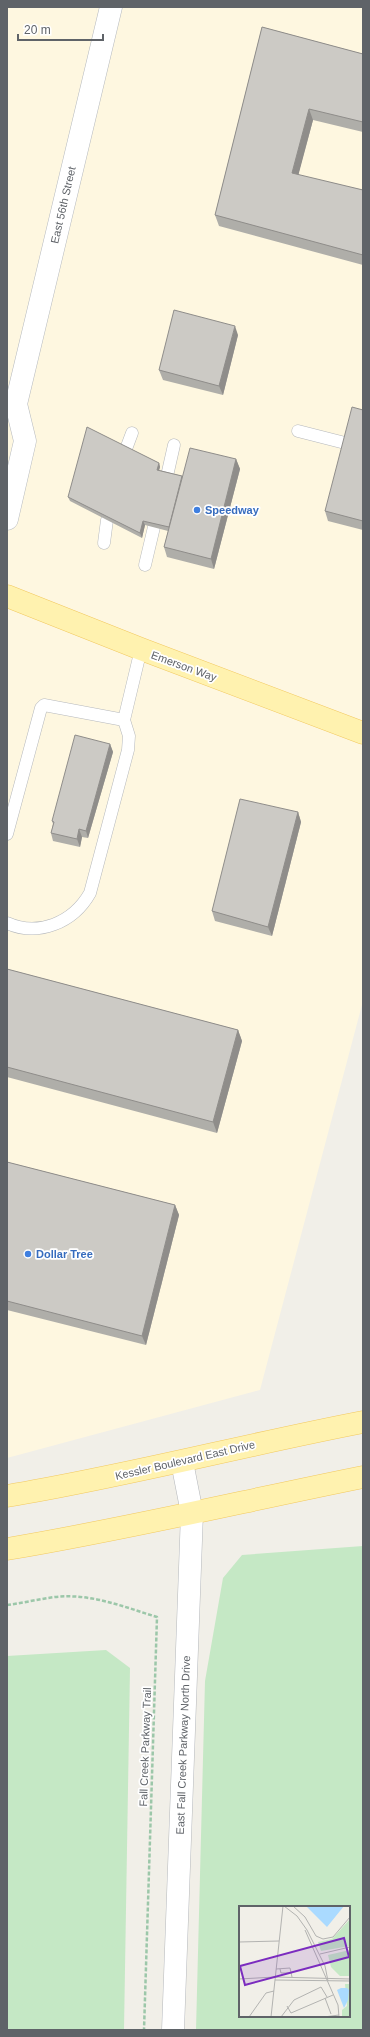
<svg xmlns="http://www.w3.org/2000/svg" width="370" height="2037" font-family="Arial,sans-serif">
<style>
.commercial{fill:#fef7e0}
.green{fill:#c5e8c5;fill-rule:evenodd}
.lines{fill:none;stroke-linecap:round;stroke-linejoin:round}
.lane-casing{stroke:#b5b8bc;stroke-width:13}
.street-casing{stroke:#b5b8bc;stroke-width:23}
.secondary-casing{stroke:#b6babf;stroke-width:23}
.primary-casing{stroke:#f2c960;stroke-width:23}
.path{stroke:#9cc7a9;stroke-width:2.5;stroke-dasharray:4 2;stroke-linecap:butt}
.lane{stroke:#fff;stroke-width:12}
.street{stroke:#fff;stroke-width:22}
.secondary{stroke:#fff;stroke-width:22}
.primary{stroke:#fff2af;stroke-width:22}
.wall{fill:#afaea9}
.shaded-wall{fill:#8f8d8a}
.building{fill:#cccac5;stroke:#8f8d8a}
.shop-dot{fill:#3f7fe0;stroke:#fff;stroke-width:1.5}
.labels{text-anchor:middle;stroke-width:3.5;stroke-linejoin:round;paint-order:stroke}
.street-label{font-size:11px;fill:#5f6368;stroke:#fff}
.shop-label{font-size:11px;font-weight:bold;fill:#366cbe;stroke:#fff;text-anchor:start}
.inset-road{fill:none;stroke:#b3b3b1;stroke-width:1}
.view{fill:#7b2cbf;fill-opacity:0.15;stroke:#7b2cbf;stroke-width:2}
.inset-edge{fill:none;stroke:#5f6368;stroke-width:2}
</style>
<rect width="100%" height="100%" fill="#f1efe8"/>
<path class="commercial" d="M7,7H363V1001L260,1390L7,1458Z"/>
<g class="green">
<path d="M363,1546V2030H196L205,1681L223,1578L242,1555ZM240,1907H349V2016H240Z"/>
<path d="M106,1650L130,1668L124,2030H7V1656Z"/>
</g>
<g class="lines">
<g class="lane-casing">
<g id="lane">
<path d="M298,431L349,444"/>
<path d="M126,449L132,433"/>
<path d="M167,476L174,445"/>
<path d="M104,543L107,520"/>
<path d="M145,565L154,527"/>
<path d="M7,834L41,708L44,705L124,720"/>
<path d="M7,923C38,937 73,923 90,893L128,750L129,736L124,720L141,649"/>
</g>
</g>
<g class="street-casing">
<path id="street" d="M173,2030L192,1513L182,1462"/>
</g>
<g class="secondary-casing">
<path id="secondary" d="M7,519L25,441L16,404L111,7"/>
</g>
<g class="primary-casing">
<g id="primary">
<path d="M7,596L141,649L363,733"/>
<path d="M7,1496C127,1476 244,1445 363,1422"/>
<path d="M7,1549C127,1529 244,1501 363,1477"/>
</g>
</g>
<path class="path" d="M7,1605C23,1603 39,1599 55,1597C91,1593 124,1607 157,1617L144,2030"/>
<use href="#lane" class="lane"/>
<use href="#street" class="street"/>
<use href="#secondary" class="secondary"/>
<use href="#primary" class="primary"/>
</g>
<g class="wall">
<path d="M262,27L363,54V132L313,120L298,175L363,190V265L219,226L215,215Z"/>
<path d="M238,335L223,395L163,380L159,370Z"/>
<path d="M363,410V530L328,521L325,511Z"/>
<path d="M236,459L240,469L214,569L167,557L164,547L168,531L145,525L142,538L70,501L68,497L159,463L160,467L159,470L182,476Z"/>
<path d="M110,744L113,752L88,838L82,837L80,847L53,841L51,833L53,824L52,821Z"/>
<path d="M298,812L301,822L272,936L215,921L212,911Z"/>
<path d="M7,969L238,1030L242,1041L217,1133L7,1077Z"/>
<path d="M7,1162L175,1205L179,1215L146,1345L7,1310Z"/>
</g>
<g class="shaded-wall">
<path d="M309,109L313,120L296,184L292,173Z"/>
<path d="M235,326L238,335L223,395L219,386Z"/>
<path d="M236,459L240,469L214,569L211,559Z"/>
<path d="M159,463L160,467L158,474L157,470Z"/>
<path d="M143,521L145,525L142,538L140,533Z"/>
<path d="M110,744L113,752L88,838L86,831Z"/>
<path d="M298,812L301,822L272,936L268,927Z"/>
<path d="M79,829L82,837L80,847L77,839Z"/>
<path d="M238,1030L242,1041L217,1133L213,1122Z"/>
<path d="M175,1205L179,1215L146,1345L142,1336Z"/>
</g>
<g class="building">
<path d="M262,27L363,54V122L309,109L292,173L363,190V255L215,215Z"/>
<path d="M174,310L235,326L219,386L159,370Z"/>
<path d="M352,407L363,410V521L325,511Z"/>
<path d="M87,427L159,463L157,470L182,476L169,527L143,521L140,533L68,497Z"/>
<path d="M190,448L236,459L211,559L164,547Z"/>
<path d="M75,735L110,744L86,831L79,829L77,839L51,833L54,822L52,821Z"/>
<path d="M240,799L298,812L268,927L212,911Z"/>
<path d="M7,969L238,1030L213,1122L7,1067Z"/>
<path d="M7,1162L175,1205L142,1336L7,1301Z"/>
</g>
<g class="shop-dot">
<circle cx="197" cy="510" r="4"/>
<circle cx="28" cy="1254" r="4"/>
</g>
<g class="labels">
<g class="street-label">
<text transform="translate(63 205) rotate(-77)" y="4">East 56th Street</text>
<text transform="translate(184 666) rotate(20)" y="4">Emerson Way</text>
<text transform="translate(185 1460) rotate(-13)" y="4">Kessler Boulevard East Drive</text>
<text transform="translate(183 1745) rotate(-88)" y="4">East Fall Creek Parkway North Drive</text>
<text transform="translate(145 1747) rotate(-88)" y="4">Fall Creek Parkway Trail</text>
</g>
<g class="shop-label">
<text x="205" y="514">Speedway</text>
<text x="36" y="1258">Dollar Tree</text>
</g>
</g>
<g transform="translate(239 1906)">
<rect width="111" height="111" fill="#f1efe8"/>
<path d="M111,13V40L82,45L79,36L93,33ZM111,44V70H101L92,61L89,49ZM106,78H111V111H103V104L108,100Z" fill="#c5e8c5"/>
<path d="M67,0H105L88,21ZM102,82H108L110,84L109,94L105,102L98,84Z" fill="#aadaff"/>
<path class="inset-road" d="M45,0L58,10L68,24L86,60L89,75M54,0L66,11L77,30L84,33L94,31L111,11M66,24L99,99L100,111M0,36L40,35M81,48L111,41M37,63L51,62L53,71M41,63L42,67H53M36,71L111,73M0,73L36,71M36,74L111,75M86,92L92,108M48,100L52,107L94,89M10,111L27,87L35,85M32,111L44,0M42,111L55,94L82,81L88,91M85,111L100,109"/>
<path class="view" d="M105,32L110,51L6,79L1,60Z"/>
<rect width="111" height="111" class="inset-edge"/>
</g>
<rect width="370" height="2037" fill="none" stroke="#5f6368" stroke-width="16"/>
<path d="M18 34v6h85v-6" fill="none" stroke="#5f6368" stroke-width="2"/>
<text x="24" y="34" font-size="12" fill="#5f6368" stroke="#ffffff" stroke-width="3" paint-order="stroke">20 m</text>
</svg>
